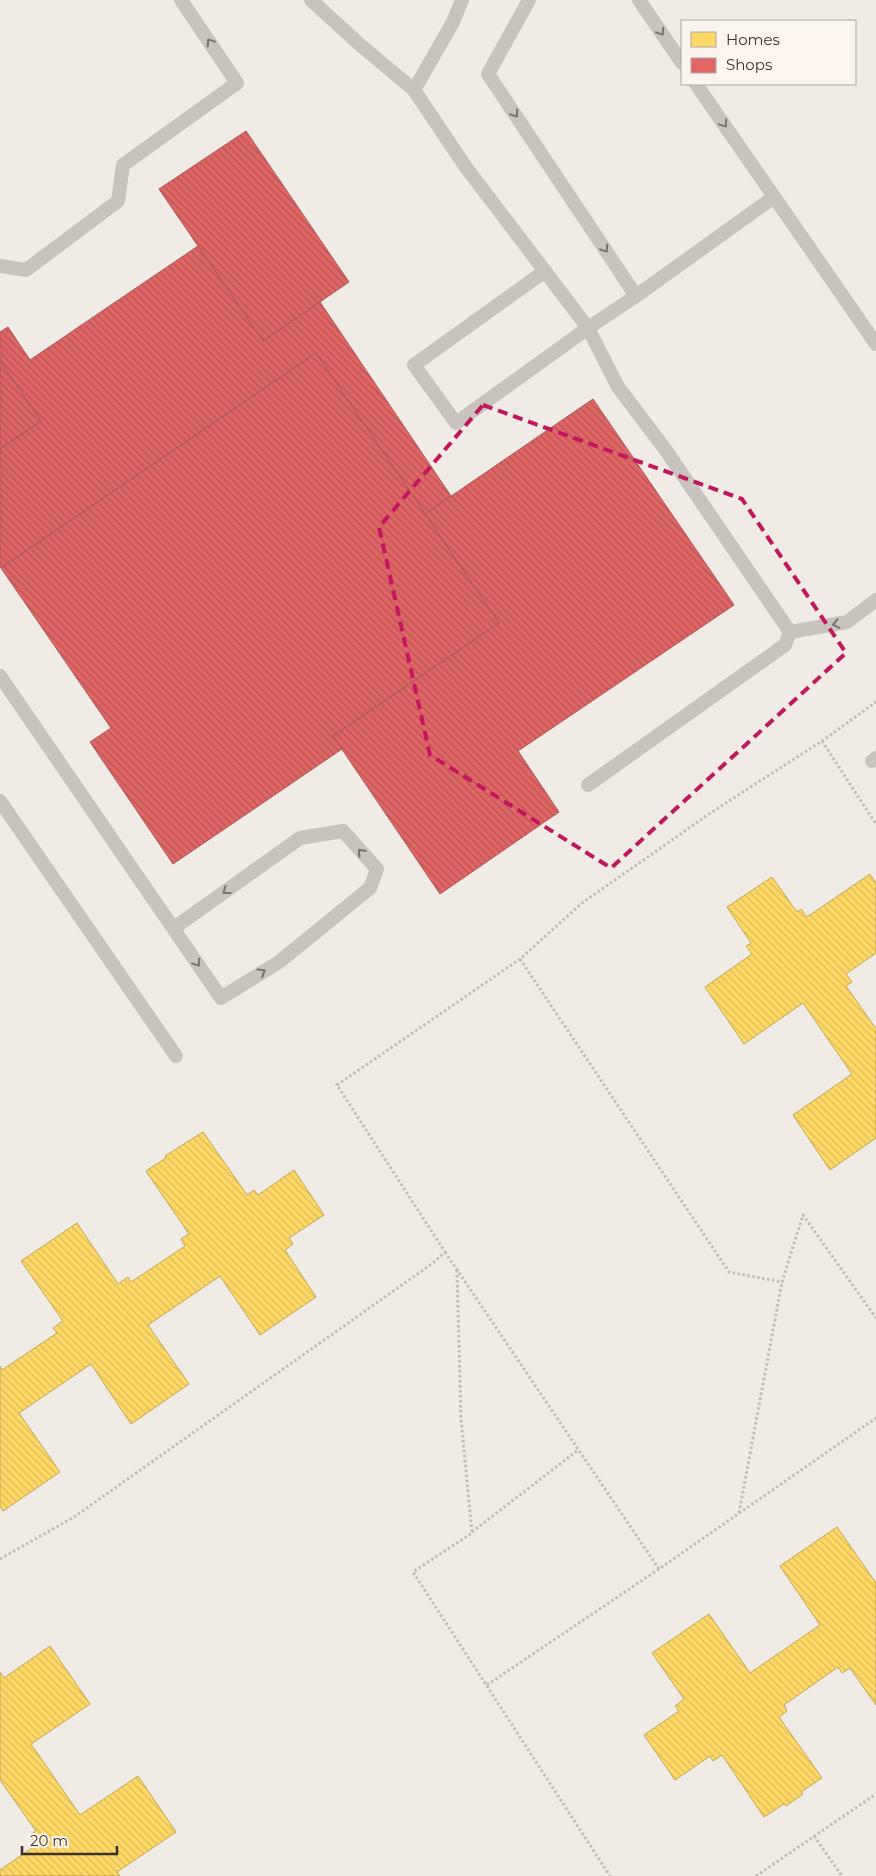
<svg xmlns="http://www.w3.org/2000/svg" width="876" height="1876" font-family="Montserrat,sans-serif">
<style>
.homes{fill:url(#homes-back-hatch);stroke:#c4a654}
.shops{fill:url(#shops-back-hatch);stroke:#ae5654}
.lines{fill:none;stroke-linecap:round;stroke-linejoin:round}
.path{stroke:#c2bbb6;stroke-width:3;stroke-dasharray:2.5 2.5;stroke-linecap:butt}
.lane{stroke:#c9c3be;stroke-width:14}
.oneway{stroke:#7b726d}
.marked{fill:none;stroke:#c2185b;stroke-width:4;stroke-dasharray:10 6;stroke-linejoin:round}
</style>
<defs>
<pattern id="homes-back-hatch" width="6" height="6" patternUnits="userSpaceOnUse" patternTransform="scale(1.25)"><rect width="6" height="6" fill="#ffd966"/><path d="M-1 5l2 2M0 0l6 6M5-1l2 2" fill="none" stroke="#dbbb59"/></pattern>
<pattern id="shops-back-hatch" width="6" height="6" patternUnits="userSpaceOnUse" patternTransform="scale(1.25)"><rect width="6" height="6" fill="#e06666"/><path d="M-1 5l2 2M0 0l6 6M5-1l2 2" fill="none" stroke="#b75454"/></pattern>
</defs>
<rect width="100%" height="100%" fill="#f0ebe5"/>
<g class="homes">
<path d="M870,874L876,883V953L846,974L852,982L846,986L876,1029V1138L830,1170L793,1115L852,1074L803,1003L744,1044L705,987L752,954L746,946L751,943L727,907L772,877L797,912L801,909L807,917Z"/>
<path d="M203,1132L247,1195L254,1190L258,1195L294,1170L324,1215L289,1238L293,1244L285,1250L316,1297L260,1335L220,1276L148,1325L189,1384L131,1424L91,1364L19,1413L60,1472L3,1511L0,1506V1366L2,1370L57,1333L53,1328L63,1321L21,1261L77,1223L118,1284L128,1277L131,1282L185,1246L181,1239L189,1234L146,1171L166,1158L165,1156Z"/>
<path d="M837,1527L876,1583V1705L850,1668L842,1673L838,1667L784,1705L787,1711L779,1717L822,1778L801,1792L803,1794L786,1806L784,1804L764,1817L722,1755L713,1761L710,1756L675,1780L644,1735L679,1711L675,1706L684,1699L652,1653L709,1614L750,1673L820,1625L780,1566Z"/>
<path d="M50,1646L90,1704L31,1744L80,1815L138,1776L176,1832L117,1872L120,1876H0V1870L36,1845L30,1835L36,1831L0,1780V1672L4,1678Z"/>
</g>
<g class="shops">
<path d="M246,131L349,282L263,341L159,189Z"/>
<path d="M198,246L263,341L320,302L451,496L425,514L316,353L1,568L0,566V449L41,421L0,361V332L8,327L30,360Z"/>
<path d="M316,353L499,623L333,736L342,749L173,864L90,742L111,728L1,568Z"/>
<path d="M0,361L41,421L0,449Z"/>
<path d="M593,399L734,605L518,751L559,812L440,894L333,736L499,623L425,514Z"/>
</g>
<g class="lines">
<g class="path">
<path d="M822,741L876,824"/>
<path d="M520,959L729,1272L782,1282L803,1215L876,1318"/>
<path d="M445,1252L659,1569L876,1418"/>
<path d="M457,1270L461,1419L472,1533L413,1572L610,1876"/>
<path d="M739,1513L782,1282"/>
<path d="M472,1532L578,1450"/>
<path d="M0,1559L74,1517L433,1263L445,1252L337,1085L520,959L582,903L712,812L822,741L876,702"/>
<path d="M487,1685L659,1569"/>
<path d="M814,1836L842,1876"/>
<path d="M756,1876L876,1794"/>
</g>
<g class="lane">
<path d="M311,0L358,43L414,90L465,166L588,328L618,387L665,449L790,632L785,645L588,785"/>
<path d="M529,0L488,74L636,296"/>
<path d="M639,0L682,63"/>
<path d="M696,84L876,344"/>
<path d="M414,90L453,22L462,0"/>
<path d="M0,266L26,270L118,201L123,165L237,83L181,0"/>
<path d="M545,271L414,365L456,423L588,328L636,296L774,197"/>
<path d="M790,632L847,622L876,600"/>
<path d="M0,676L221,998L279,962L370,888L377,869L343,831L300,838L174,928"/>
<path d="M872,761L876,758"/>
<path d="M0,801L176,1056"/>
</g>
</g>
<defs><path id="oneway-chevron" d="M-2-3.5L2.5 0L-2 3.5" fill="none" stroke-width="1.6" stroke-linecap="round" stroke-linejoin="round" transform="scale(1.25)"/></defs>
<g class="oneway">
<use href="#oneway-chevron" transform="translate(661 32) rotate(56)"/>
<use href="#oneway-chevron" transform="translate(210 42) rotate(-124)"/>
<use href="#oneway-chevron" transform="translate(515 114) rotate(56)"/>
<use href="#oneway-chevron" transform="translate(724 124) rotate(56)"/>
<use href="#oneway-chevron" transform="translate(605 249) rotate(56)"/>
<use href="#oneway-chevron" transform="translate(836 624) rotate(169)"/>
<use href="#oneway-chevron" transform="translate(361 852) rotate(-132)"/>
<use href="#oneway-chevron" transform="translate(226 891) rotate(144)"/>
<use href="#oneway-chevron" transform="translate(197 963) rotate(56)"/>
<use href="#oneway-chevron" transform="translate(262 972) rotate(-32)"/>
</g>
<path class="marked" d="M483,405L742,499L846,653L611,868L430,755L379,527Z"/>
<rect x="681" y="20" width="175" height="65" fill="#fbf5ee" stroke="#aea6a0"/>
<rect x="691" y="32" width="25" height="15" fill="#ffd966" stroke="#aea6a0"/>
<text x="726" y="45" font-size="15" fill="#3b302b">Homes</text>
<rect x="691" y="58" width="25" height="15" fill="#e06666" stroke="#aea6a0"/>
<text x="726" y="70" font-size="15" fill="#3b302b">Shops</text>
<path d="M22 1846v8h95v-8" fill="none" stroke="#3b302b" stroke-width="2.5"/>
<text x="30" y="1846" font-size="15" fill="#3b302b" stroke="#fbf5ee" stroke-width="4" paint-order="stroke">20 m</text>
</svg>
